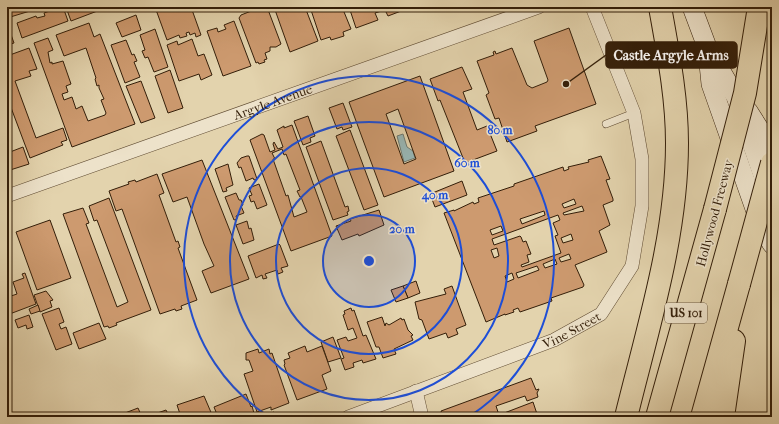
<svg xmlns="http://www.w3.org/2000/svg" width="779" height="424" font-family="'IM FELL French Canon',serif">
<style>
.water{fill:#98b6b4;stroke:#707970}
.building{fill:#cd9a6f;stroke:#331e09;fill-rule:evenodd}
.lines{fill:none;stroke-linecap:round;stroke-linejoin:round}
.service-casing{stroke:#5f4b32;stroke-width:8}
.minor-casing{stroke:#5f4b32;stroke-width:14}
.secondary-casing{stroke:#331e09;stroke-width:20}
.motorway-casing{stroke:#331e09;stroke-width:24}
.service{stroke:#ede2ca;stroke-width:7}
.minor{stroke:#ede2ca;stroke-width:13}
.secondary{stroke:#ede2ca;stroke-width:19}
.motorway{stroke:#e3d3ad;stroke-width:22}
.motorway-bridge-casing{stroke:#331e09;stroke-width:24;stroke-linecap:butt}
.motorway-bridge{stroke:#e3d3ad;stroke-width:22}
.ring{fill:none;stroke:#1d4ed8;stroke-width:2}
.labels{text-anchor:middle;stroke-width:3;stroke-linejoin:round;paint-order:stroke}
.shield{fill:#ede2ca;stroke:#6b5943;stroke-width:1}
.shield-label{font-size:12px;font-weight:bold;fill:#331e09}
.street-label{font-size:13px;fill:#331e09;stroke:#ede2ca}
.centre{fill:#1d4ed8;stroke:#ede2ca;stroke-width:2}
.ring-label{font-size:12px;text-anchor:middle;font-weight:bold;fill:#1d4ed8;stroke:#ede2ca;stroke-width:3;stroke-linejoin:round;paint-order:stroke}
.leader{fill:none;stroke:#331e09;stroke-width:1.5}
.callout-dot{fill:#331e09;stroke:#ede2ca;stroke-width:1.5}
.callout{fill:#331e09;stroke:#331e09;stroke-width:1.5}
.callout-label{font-size:14px;text-anchor:middle;font-weight:bold;fill:#fff}
</style>
<rect width="100%" height="100%" fill="#e3d3ad"/>
<filter id="stains"><feTurbulence type="fractalNoise" baseFrequency=".005" numOctaves="4"/><feColorMatrix values="0 0 0 0 .2 0 0 0 0 .09 0 0 0 0 .02 0 0 0 .5 -.17"/></filter>
<radialGradient id="worn" r=".72"><stop offset=".6" stop-color="#630" stop-opacity="0"/><stop offset="1" stop-color="#630" stop-opacity=".3"/></radialGradient>
<path class="water" d="M403,134L407,147L413,151L415,158L404,162L397,136Z"/>
<g class="building">
<path d="M7,7H29L30,11L7,18Z"/>
<path d="M61,7H63L68,21L22,38L17,23L36,16L37,18L45,16L44,13Z"/>
<path d="M75,7H99L100,10L71,21L67,10Z"/>
<path d="M155,7H191L201,35L196,37L195,33L190,35L189,32L186,33L187,36L180,38L179,35L167,40Z"/>
<path d="M267,7L281,44L276,47H270V51L265,53L267,59L264,60L265,62L259,64L258,62L256,63L239,18L241,15L259,8Z"/>
<path d="M274,7H305L318,41L290,52Z"/>
<path d="M310,7H342L351,29L343,32L344,36L331,40L330,37L321,40Z"/>
<path d="M349,7H408L409,8L388,16L385,10L375,13L378,20L356,28Z"/>
<path d="M136,15L141,30L122,37L116,23Z"/>
<path d="M234,21L251,66L223,76L207,31L217,28L218,32L226,29L224,25Z"/>
<path d="M89,23L94,37L100,34L135,124L72,147L34,43L48,38L53,50L48,52L50,63L52,62V64L63,61L71,84L66,86L68,92L62,94L64,100L72,97L76,109L82,106L88,121L105,115L106,113L101,100L104,99L99,88V85L97,86L95,79L96,78L86,48L64,56L56,35Z"/>
<path d="M569,28L596,104L535,126L537,131L507,142L499,118L495,119L486,95L489,93L477,61L494,55L493,52L495,51L496,54L512,48L527,85L532,88L547,82L548,80L534,41Z"/>
<path d="M7,29H9L14,43L7,45Z"/>
<path d="M155,29L168,67L154,72L148,57L145,58L142,51L145,50L140,35Z"/>
<path d="M192,39L198,56L204,54L212,75L201,80L199,74L179,81L167,45L177,41L178,45Z"/>
<path d="M126,40L132,55L134,54L137,61L134,62L140,77L125,83L111,45Z"/>
<path d="M29,48L37,69L29,71L31,76L15,81L36,138L63,128L67,140L61,142L63,145L30,158L7,97V56Z"/>
<path d="M462,67L472,89L463,92L477,130L487,126L497,151L465,163L440,100L438,101L430,79Z"/>
<path d="M170,70L183,108L168,113L155,76Z"/>
<path d="M420,76L454,171L384,197L349,102ZM398,109L416,159L404,164L386,114Z"/>
<path d="M141,81L155,118L141,123L126,86Z"/>
<path d="M343,103L352,127L343,130L342,127L337,129L329,108Z"/>
<path d="M308,116L315,136L310,138L311,142L303,145L294,121Z"/>
<path d="M292,125L332,236L291,251L250,140L262,134L264,135L270,152L275,150L273,144L274,142L278,149L283,147L277,130L284,126V128ZM282,149L284,155L286,154L300,190L297,191L300,197H301L307,212L294,217L288,195L286,196L273,159H275L272,153Z"/>
<path d="M350,130L378,205L364,210L336,136Z"/>
<path d="M321,141L345,207L348,206L349,211L347,212L348,215L333,220L306,147Z"/>
<path d="M9,147L10,152L23,147L29,164L7,171V148Z"/>
<path d="M247,156H249L257,179L254,180L253,178L246,181L241,167L239,168L237,163L241,158Z"/>
<path d="M601,156L610,179L606,180L613,199V201L603,205L610,225L599,231L607,252L575,265L584,285L583,287L551,298L552,301L520,312L518,308L513,310L514,312L505,315V314L486,322L444,213L454,210V211L473,202L474,204L479,202L478,198L514,186V184L563,167L564,171L569,169L568,167L589,162L588,160ZM574,199L576,204L564,208L562,204ZM582,206L584,211L564,215L563,213ZM544,211L545,215L522,224L520,219ZM558,215L560,220L553,223L558,235L555,236L561,253L522,267L521,265L529,262L527,255L531,254L526,241L523,242L521,237L520,236L494,245L492,239ZM501,226L503,231L492,235L490,230ZM571,234L573,240L563,243L561,238ZM497,248L499,256L494,258L491,250ZM569,254L571,259L561,262L559,258ZM555,259L557,264L545,268L543,264ZM537,266L539,270L518,278L516,273ZM512,273L514,279L507,282L505,276Z"/>
<path d="M202,160L249,279L211,293L202,271L214,266L204,244L187,197L173,202L162,174Z"/>
<path d="M228,164L233,185L226,188L227,191L223,192L215,169Z"/>
<path d="M157,174L164,193L159,195L176,242L178,241L180,247L178,248L197,300L181,306L182,309L176,311L175,309L160,314L122,209L116,211L109,191L129,184L128,182L135,180L136,182Z"/>
<path d="M462,181L467,195L435,207L430,194Z"/>
<path d="M259,184L267,205L257,209L254,201L251,202L249,196L252,195L249,188Z"/>
<path d="M236,193L239,200H241L243,205L241,206L244,213L236,216L237,219L234,220L225,197Z"/>
<path d="M109,198L151,310L116,323L117,325L109,328L108,326L104,327L63,214L83,208L89,223L86,224L117,307L128,302L97,220L94,221L89,206Z"/>
<path d="M379,210L384,225L359,236L358,234L342,240L336,226L351,221L350,219Z"/>
<path d="M50,220L71,278L37,290L16,232Z"/>
<path d="M247,221L249,229L251,228L254,240L243,244L236,225Z"/>
<path d="M279,244L280,245L288,266L281,268L283,272L278,274L277,270L265,274L267,278L263,279L262,275L256,278L248,256Z"/>
<path d="M25,273L36,304L7,315V285L11,296L17,294L13,282L24,278L22,274Z"/>
<path d="M416,281L420,293L408,298L403,286Z"/>
<path d="M403,286L408,298L396,302L391,290Z"/>
<path d="M452,286L466,325L456,329L458,334L448,338L446,333L429,339L422,320L419,319L415,302L446,294L444,289Z"/>
<path d="M46,291L53,300L50,301L52,307L40,312L34,295Z"/>
<path d="M38,305L40,311L31,314L29,309Z"/>
<path d="M59,308L64,322L59,324L61,329L66,327L72,344L56,350L42,314Z"/>
<path d="M351,308L352,311L354,310L363,336L366,335L376,359L363,363L362,360L353,363L354,367L345,370L341,359L344,358L337,340L346,337L348,341L357,338L353,328L348,330L343,315L345,314L344,311Z"/>
<path d="M29,315L33,327L27,329L26,325L18,328L15,320Z"/>
<path d="M382,317L385,326L386,323L389,325L401,318L402,320L404,319L408,330L413,335L411,336L413,340L394,349L396,354L383,358L379,347H376L367,322Z"/>
<path d="M99,323L106,339L79,349L73,333Z"/>
<path d="M333,337L341,358L328,362L321,342Z"/>
<path d="M305,346L307,352L322,346L331,371L322,375L327,389L297,400L284,365L285,364L284,360L290,358L288,353Z"/>
<path d="M258,349L259,353L269,349L270,354L272,353L289,403L271,410V407L257,412L244,374L253,371L249,360H246V353Z"/>
<path d="M531,378L536,390L539,389L537,393L538,397L527,401L525,396L496,406L499,415L533,402L538,417H495L493,413L483,417H473L472,415L466,417H443L441,411Z"/>
<path d="M246,394L251,407L252,406L255,417H218L214,407Z"/>
<path d="M204,396L213,417H181L177,405Z"/>
<path d="M138,408L142,417H126L125,413Z"/>
<path d="M166,410L169,416L176,413L178,417H153L152,415Z"/>
<path d="M274,412L276,417H260Z"/>
</g>
<g class="lines">
<g class="service-casing">
<path id="service" d="M606,124L634,113"/>
</g>
<g class="minor-casing">
<g id="minor">
<path id="s1" d="M7,196L539,7"/>
<path d="M416,391L422,417"/>
<path id="s2" d="M348,417L554,340L601,314L632,266L642,206V159L634,113L592,7"/>
</g>
</g>
<g class="secondary-casing">
<g id="secondary">
<path d="M692,7L707,47L736,97L768,190"/>
<path d="M708,54L711,84L760,223L772,244"/>
<path d="M748,111L772,149"/>
</g>
</g>
<g class="motorway-casing">
<g id="motorway">
<path d="M626,417C648,327 677,236 677,143C677,97 668,52 660,7"/>
<path d="M657,417L715,209"/>
<path d="M702,417L739,284"/>
<path d="M723,417L734,341"/>
</g>
</g>
<use href="#service" class="service"/>
<use href="#minor" class="minor"/>
<use href="#secondary" class="secondary"/>
<use href="#motorway" class="motorway"/>
<g class="motorway-bridge-casing">
<g id="motorway-bridge">
<path d="M715,209L745,93L759,7"/>
<path d="M739,284L772,163"/>
</g>
</g>
<use href="#motorway-bridge" class="motorway-bridge"/>
</g>
<circle cx="369" cy="261" r="46" fill="#1d4ed8" fill-opacity=".12"/>
<g class="ring">
<circle cx="369" cy="261" r="46"/>
<circle cx="369" cy="261" r="93"/>
<circle cx="369" cy="261" r="139"/>
<path d="M268 416A185 185 0 1 1 470 416"/>
</g>
<g class="labels">
<rect class="shield" x="665" y="303" width="42" height="20" rx="3"/>
<g class="shield-label">
<text x="686" y="317">US 101</text>
</g>
<g class="street-label">
<text dy="5" stroke="none"><textPath href="#s1" startOffset="282">Argyle Avenue</textPath></text>
<text transform="translate(714 213) rotate(-75)" y="5">Hollywood Freeway</text>
<text dy="5" stroke="none"><textPath href="#s2" startOffset="240">Vine Street</textPath></text>
</g>
</g>
<circle cx="369" cy="261" r="6" class="centre"/>
<g class="ring-label">
<text x="500" y="134">80 m</text>
<text x="467" y="167">60 m</text>
<text x="435" y="199">40 m</text>
<text x="402" y="233">20 m</text>
</g>
<path class="leader" d="M566 84L606 55"/>
<circle class="callout-dot" cx="566" cy="84" r="4"/>
<rect class="callout" x="606" y="42" width="131" height="26" rx="4"/>
<g class="callout-label">
<text x="671" y="60">Castle Argyle Arms</text>
</g>
<rect width="779" height="424" fill="none" stroke="#e3d3ad" stroke-width="24"/>
<rect x="8" y="8" width="763" height="408" fill="none" stroke="#331e09" stroke-width="2"/>
<rect x="12" y="12" width="755" height="400" fill="none" stroke="#331e09"/>
<rect width="100%" height="100%" filter="url(#stains)"/>
<rect width="100%" height="100%" fill="url(#worn)"/>
</svg>
